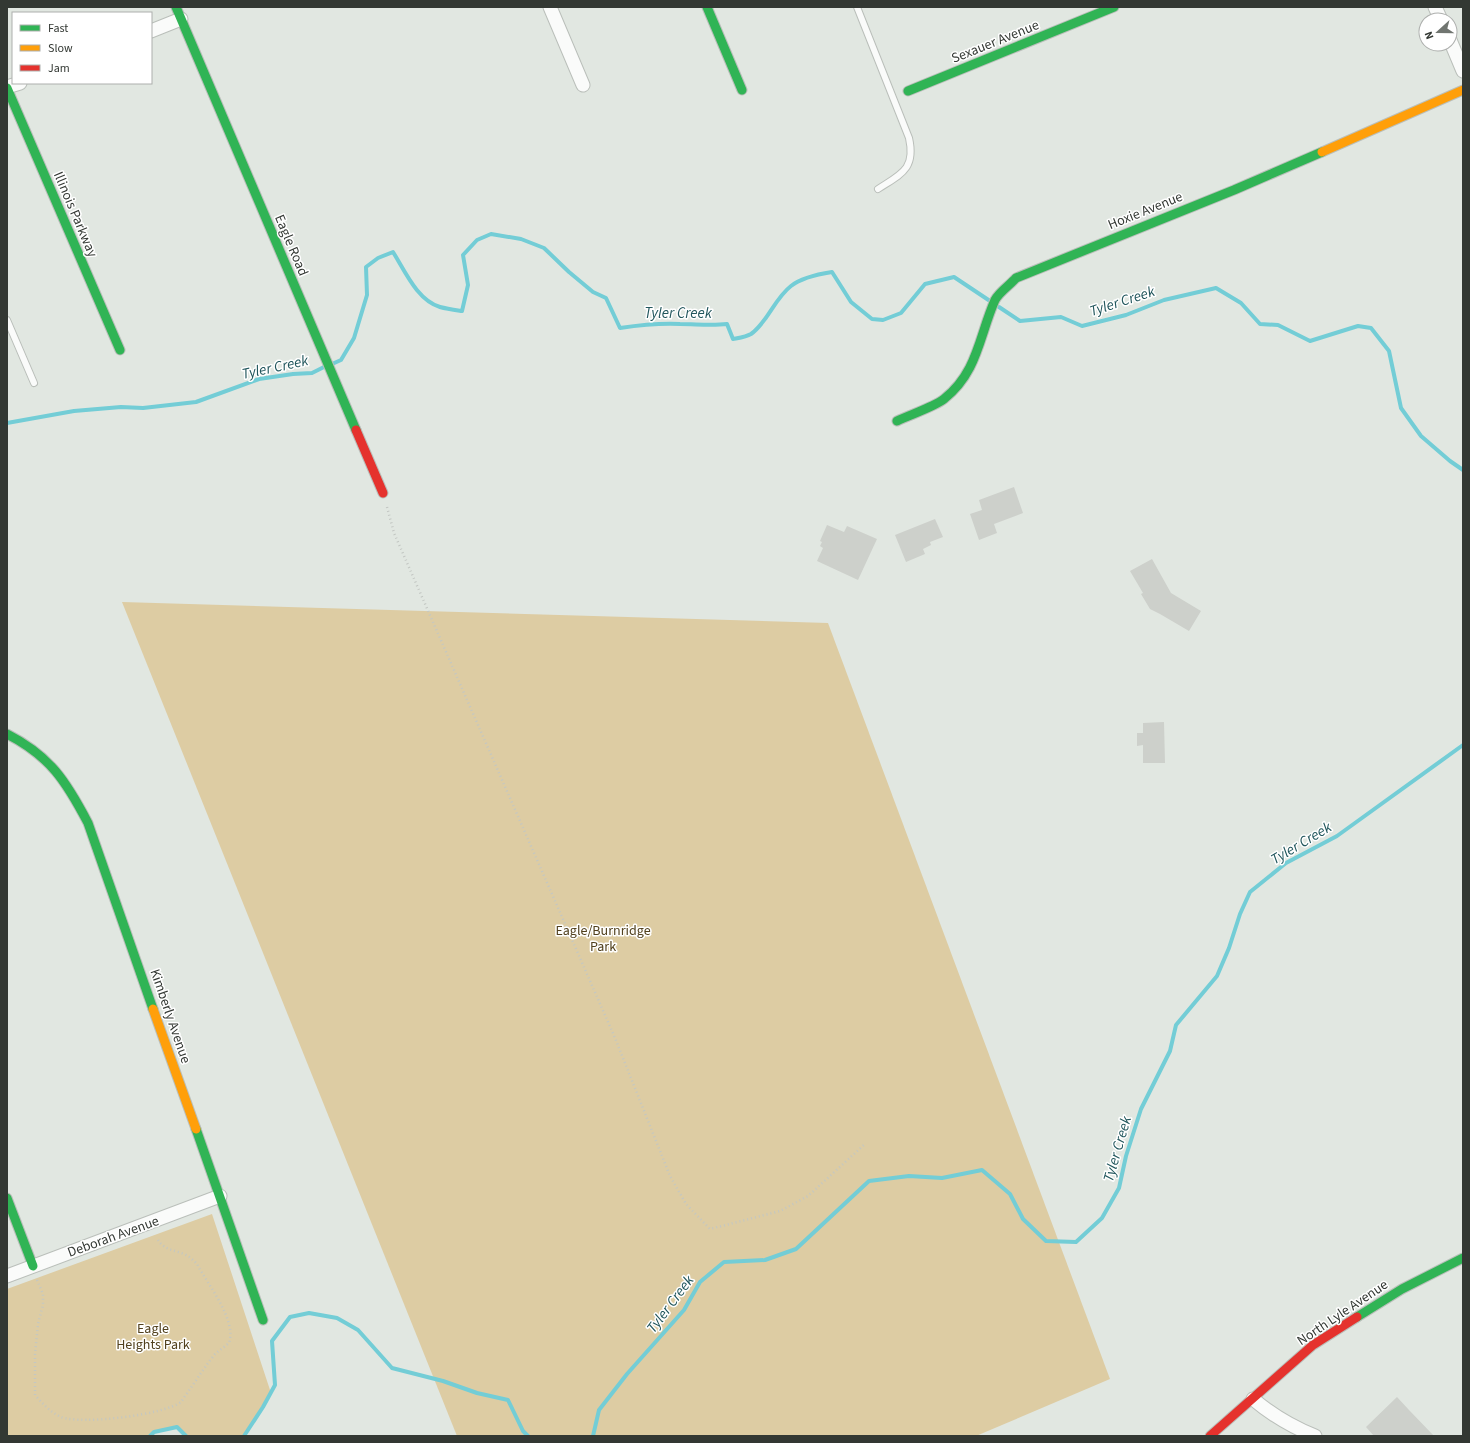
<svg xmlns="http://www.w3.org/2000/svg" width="1470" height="1443" font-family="'Source Sans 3',sans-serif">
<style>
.green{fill:#ddcca3}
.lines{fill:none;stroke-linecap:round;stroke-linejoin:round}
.stream{stroke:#73cdd6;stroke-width:4}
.building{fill:#cdd0cb}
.lane-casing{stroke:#babfba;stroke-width:8}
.street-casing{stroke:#babfba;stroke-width:15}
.fast-casing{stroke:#babfba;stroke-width:11}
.slow-casing{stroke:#babfba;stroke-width:11}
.jam-casing{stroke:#babfba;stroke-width:11}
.path{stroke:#c3c7c3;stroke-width:2.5;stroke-dasharray:1 3;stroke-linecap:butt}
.lane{stroke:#fafbfa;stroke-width:6}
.street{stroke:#fafbfa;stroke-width:13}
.fast{stroke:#30b455;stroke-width:9}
.slow{stroke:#ff9f0a;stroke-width:9}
.jam{stroke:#e5322d;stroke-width:9}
.labels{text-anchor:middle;stroke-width:3;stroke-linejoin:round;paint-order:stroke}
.street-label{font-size:14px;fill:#333833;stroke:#fff}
.park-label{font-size:14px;fill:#51401d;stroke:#fff}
.water-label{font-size:15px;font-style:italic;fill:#21565c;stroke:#fff}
</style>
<rect width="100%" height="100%" fill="#e1e7e1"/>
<g class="green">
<path d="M122,602L828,623L1110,1379L976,1436H457Z"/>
<path d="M212,1214L271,1393L244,1436H186L176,1427L154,1432L150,1436H7V1289Z"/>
</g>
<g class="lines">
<g class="stream">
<path d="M999,307L1020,321L1061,317L1082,326L1126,315L1164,300L1216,288L1241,303L1260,324L1278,325L1310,341L1358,326L1371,328L1389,351L1401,408L1421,436L1450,461L1463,470"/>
<path d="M332,364L341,360L354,338L367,295L366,267L378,258L393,252C405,271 417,300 440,307C447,309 455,310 462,311L468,285L463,255L477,240L491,234L521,239L544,248L569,272L593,292L606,298L620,328C640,325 659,323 680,324C696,324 711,326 727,324L733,339C738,338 746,337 751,334C768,322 774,299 791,286C801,278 819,274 832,272L851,302L872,319L883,320L901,313L925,284L954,277L990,301"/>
<path d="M7,423L74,411L121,407L143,408L196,402L259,379L293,374L312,373L324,367"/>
<path d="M150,1436L154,1432L177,1427L186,1436"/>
<path d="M244,1436L263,1407L275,1385L272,1341L290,1317L309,1313L337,1318L358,1330L392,1368L443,1381L477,1393L508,1400L523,1431L528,1436"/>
<path d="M593,1436L599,1410L627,1374L684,1310L700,1282L724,1262L765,1260L796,1249L869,1181L909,1176L942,1178L982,1170L1010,1194L1023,1219L1046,1241L1076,1242L1102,1218L1119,1188L1126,1156L1141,1109L1170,1051L1176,1025L1217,976L1229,948L1240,914L1250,892L1286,863L1337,836L1463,745"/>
</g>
</g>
<g class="building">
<path d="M1014,487L1023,513L994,524L997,533L979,540L970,514L982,510L979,500Z"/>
<path d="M935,519L943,537L930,542L931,545L923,549L925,554L906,562L895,535Z"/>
<path d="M827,525L844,532L847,526L877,539L858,580L817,561L823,548L820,546L822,542L820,541Z"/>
<path d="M1152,559L1171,593L1201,611L1189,631L1160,614L1150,609L1141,594L1143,593L1130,571Z"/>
<path d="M1164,722L1165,763H1143V745L1137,746V733H1143V723Z"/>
<path d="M1397,1397L1409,1410L1434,1436H1374L1366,1427Z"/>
</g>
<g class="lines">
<g class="lane-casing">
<g id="lane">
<path d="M857,7L909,138C916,169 901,174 878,189"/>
<path d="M7,320L34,383"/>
</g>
</g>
<g class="street-casing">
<g id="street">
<path d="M550,7L583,85"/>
<path d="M1435,7L1441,20"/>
<path d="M151,31L181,19"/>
<path d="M1450,40L1463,71"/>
<path d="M7,87L20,83"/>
<path d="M7,1276L220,1196"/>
<path d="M1253,1399C1272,1415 1292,1427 1315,1436"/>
</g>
</g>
<g class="fast-casing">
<g id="fast">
<path d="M176,7L356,430"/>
<path d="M707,7L742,90"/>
<path d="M7,88L120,350"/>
<path d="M908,91L1114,7"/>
<path d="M897,421C909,415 934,407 944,399C978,372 979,336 995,300C999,292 1010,285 1016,278L1234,190L1322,152"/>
<path d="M7,734C50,756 66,781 88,823L153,1009"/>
<path d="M196,1129L263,1320"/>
<path d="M7,1198L33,1266"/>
<path d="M1357,1317L1402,1289L1463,1258"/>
</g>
</g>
<g class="slow-casing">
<g id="slow">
<path d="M1322,152L1463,90"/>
<path d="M153,1009L196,1129"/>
</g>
</g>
<g class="jam-casing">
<g id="jam">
<path d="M356,430L383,493"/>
<path d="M1210,1436L1313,1345L1357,1317"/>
</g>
</g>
<g class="path">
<path d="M387,507L394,533L615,1038L670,1176L686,1204L710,1229L780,1211L808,1196L865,1144"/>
<path d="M37,1280L43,1294V1305L38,1324L35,1354V1395C43,1404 50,1412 61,1417C82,1425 163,1415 181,1402L208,1363L215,1354L229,1343C237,1320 208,1285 197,1264C193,1260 189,1256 184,1254C174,1250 164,1250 158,1240"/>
</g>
<use href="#lane" class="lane"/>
<use href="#street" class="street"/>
<use href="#fast" class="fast"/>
<use href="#slow" class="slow"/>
<use href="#jam" class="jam"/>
</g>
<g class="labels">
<g class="street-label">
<text transform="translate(995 41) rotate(-22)" y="5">Sexauer Avenue</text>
<text transform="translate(1145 210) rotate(-22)" y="5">Hoxie Avenue</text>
<text transform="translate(76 214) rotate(67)" y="5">Illinois Parkway</text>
<text transform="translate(292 245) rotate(67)" y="5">Eagle Road</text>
<text transform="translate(171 1016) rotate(71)" y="5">Kimberly Avenue</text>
<text transform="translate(113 1236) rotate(-20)" y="5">Deborah Avenue</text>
<text transform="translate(1342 1312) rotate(-34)" y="5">North Lyle Avenue</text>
</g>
<g class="park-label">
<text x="603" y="935">Eagle/Burnridge<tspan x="603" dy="16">Park</tspan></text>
<text x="153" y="1333">Eagle<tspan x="153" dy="16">Heights Park</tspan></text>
</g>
<g class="water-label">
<text transform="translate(1122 301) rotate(-18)" y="5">Tyler Creek</text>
<text x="678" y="318">Tyler Creek</text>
<text transform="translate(275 367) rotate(-12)" y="5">Tyler Creek</text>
<text transform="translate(1301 843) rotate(-31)" y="5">Tyler Creek</text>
<text transform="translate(1117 1149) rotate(-74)" y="5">Tyler Creek</text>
<text transform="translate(670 1304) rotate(-53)" y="5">Tyler Creek</text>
</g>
</g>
<rect width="1470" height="1443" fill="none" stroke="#333833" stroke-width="16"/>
<rect x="12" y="12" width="140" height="72" fill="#ffffff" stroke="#adafad"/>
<rect x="20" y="25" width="20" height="6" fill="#30b455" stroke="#adafad"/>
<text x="48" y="32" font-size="12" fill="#333833">Fast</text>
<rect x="20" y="45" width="20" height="6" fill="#ff9f0a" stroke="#adafad"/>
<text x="48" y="52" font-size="12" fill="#333833">Slow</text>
<rect x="20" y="65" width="20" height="6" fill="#e5322d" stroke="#adafad"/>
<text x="48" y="72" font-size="12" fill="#333833">Jam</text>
<g transform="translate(1438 32) rotate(249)"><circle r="19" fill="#ffffff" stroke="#adafad"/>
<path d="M0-3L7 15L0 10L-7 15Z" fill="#707570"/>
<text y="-6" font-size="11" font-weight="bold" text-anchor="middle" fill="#333833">N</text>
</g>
</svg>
